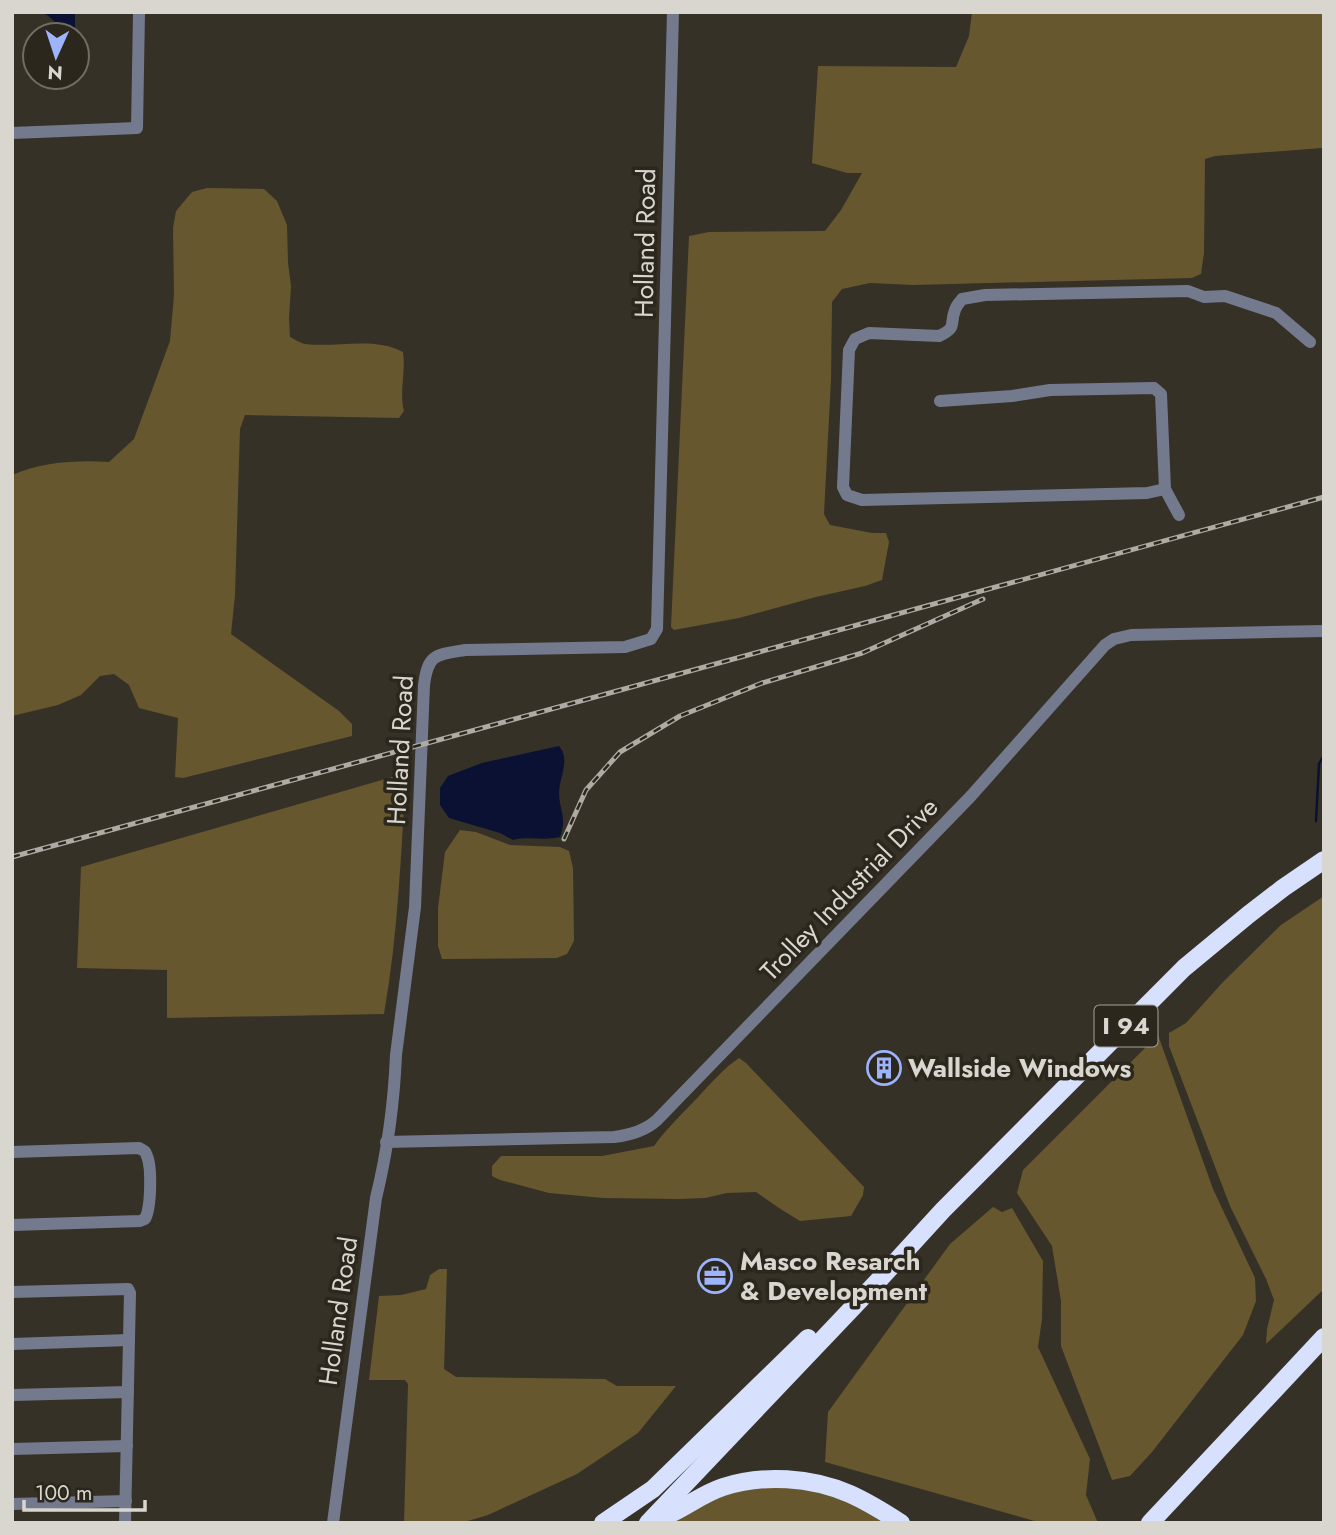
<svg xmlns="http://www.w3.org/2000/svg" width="1336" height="1535" font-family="Jost,sans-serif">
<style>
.green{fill:#66572e}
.water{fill:#0b1133}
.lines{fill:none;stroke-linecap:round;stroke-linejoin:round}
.stream{stroke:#0b1133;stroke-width:2.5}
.minor{stroke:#747a8d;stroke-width:12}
.highway{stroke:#d7e1fd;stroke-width:18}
.rail-casing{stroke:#adaba3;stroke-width:5}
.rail{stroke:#2b271d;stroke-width:2.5;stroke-dasharray:8;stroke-linecap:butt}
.labels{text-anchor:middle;stroke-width:7;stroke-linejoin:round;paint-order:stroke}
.shield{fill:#2b271d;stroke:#a4a29a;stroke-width:2}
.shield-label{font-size:24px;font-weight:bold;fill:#d8d6cf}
.street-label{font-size:26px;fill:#d8d6cf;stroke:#2b271d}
.poi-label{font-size:26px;font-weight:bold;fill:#d8d6cf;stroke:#2b271d;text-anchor:start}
</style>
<rect width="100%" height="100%" fill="#353127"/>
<g class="green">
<path d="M972,12H1324V146L1322,148L1215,156L1205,159L1204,253L1201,274L1192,278L913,285L870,283L842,289L832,302L831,380L824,514L830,525L872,533H886L889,542L882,580L865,586L816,597L739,618L674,630L671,627L689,236L709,232L825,231L841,210L862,173H847L812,163L818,66L956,67L969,36Z"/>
<path d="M207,188L264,189L277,201L287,225L288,263L291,286L289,319L290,337C294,339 300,343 305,344C336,348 374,336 403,352C406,372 399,392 404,411L399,418L245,415L240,429L235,595L231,634L339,711L352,724V736L183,778L175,777L178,718L139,708L129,685L114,674L100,676L81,695L58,705L12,716V475C42,462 77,460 109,462L134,439L170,341L174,295L173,228L176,211L192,192Z"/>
<path d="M406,773C401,854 398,935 384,1014L167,1018V970L77,968L81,867Z"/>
<path d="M460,830L476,832L510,845L560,847L569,851L573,868L574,941L567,954L557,958L442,959L438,946V908L445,852Z"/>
<path d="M1324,896V1289L1266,1344L1267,1329L1274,1300L1266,1279L1230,1206L1169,1046V1033L1186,1023L1223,982L1281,925Z"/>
<path d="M1158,1035L1213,1189L1255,1278L1256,1301L1243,1335L1152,1452L1130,1476L1112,1480L1061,1346V1301L1052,1246L1017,1193L1023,1170Z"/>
<path d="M739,1058L746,1063L864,1187L863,1195L851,1216L800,1221L782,1210L756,1192L727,1193L705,1198L679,1199L603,1198L549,1193L500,1180L492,1176V1166L501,1156H602L654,1146C667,1128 684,1112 699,1096C711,1083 724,1068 739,1058Z"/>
<path d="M993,1207L1002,1212L1012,1208L1043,1261L1042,1319L1038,1347L1090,1459L1086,1495L1098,1523H1042L825,1462L828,1412L950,1244Z"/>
<path d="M439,1269H447L444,1369L456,1377L605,1379L617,1386H676L638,1433L577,1474L488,1515L461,1523H404L408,1384L405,1380H369L379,1296L401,1295L426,1289L430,1275Z"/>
<path d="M757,1485L825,1491L890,1523H668L695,1505Z"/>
</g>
<g class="water">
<path d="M39,12H75V35H54V21L47,15Z"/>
<path d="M559,746C571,760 559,777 559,794C560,812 567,818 560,837C544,841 530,836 513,840L500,833L449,818L440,805V788L448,776L482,763Z"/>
</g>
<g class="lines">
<path class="stream" d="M1316,821L1319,764L1324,755"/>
<g class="minor">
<path d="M12,133L137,128L139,12"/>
<path d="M940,401L1012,396L1050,390L1154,388L1161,394L1165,489"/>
<path d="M1179,515L1165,489L1147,493L862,500L847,495L843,487L849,350L855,339L869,333L939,336C958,327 949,325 955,310C956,306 960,302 962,299L985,295L1188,291L1204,297L1225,296L1276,313L1310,342"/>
<path d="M386,1142L614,1137C631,1135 645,1131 657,1120L971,796L1105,645L1114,639L1131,635L1324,631"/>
<path d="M12,1152L139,1148C144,1151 145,1150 147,1156C152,1168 151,1208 145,1219L140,1221L12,1225"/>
<path d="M12,1292L128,1289L130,1293L125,1523"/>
<path d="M12,1344L129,1340"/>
<path d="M12,1395L128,1392"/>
<path d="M12,1449L127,1446"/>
<path d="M12,1504L126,1501"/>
<path d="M333,1523L376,1198C387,1153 394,1102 396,1055L415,907L424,685C428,654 435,655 465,650L625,647L651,639L657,629L673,12"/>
</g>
<g class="highway">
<path d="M654,1518C659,1517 665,1516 670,1514C688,1506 702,1494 723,1487C763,1474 811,1477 850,1494C868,1502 884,1512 901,1523"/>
<path d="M603,1523L653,1489L808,1338"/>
<path d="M648,1523L878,1281L943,1210L1184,968L1248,915L1283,888L1324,860"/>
<path d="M1150,1523L1324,1337"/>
</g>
<g class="rail-casing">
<g id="rail">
<path d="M564,839L586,790L620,752L680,716L762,683L862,653L983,599"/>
<path d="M12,857L1324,497"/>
</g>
</g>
<use href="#rail" class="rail"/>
</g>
<defs>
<g id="building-ring" transform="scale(1.75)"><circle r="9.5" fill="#2b271d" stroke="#9db4fd" stroke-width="1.5"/><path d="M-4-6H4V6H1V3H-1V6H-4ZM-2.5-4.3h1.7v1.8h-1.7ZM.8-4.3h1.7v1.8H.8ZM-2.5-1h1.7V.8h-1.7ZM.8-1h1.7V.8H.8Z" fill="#9db4fd"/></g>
<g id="office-ring" transform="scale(1.75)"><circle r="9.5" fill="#2b271d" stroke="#9db4fd" stroke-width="1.5"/><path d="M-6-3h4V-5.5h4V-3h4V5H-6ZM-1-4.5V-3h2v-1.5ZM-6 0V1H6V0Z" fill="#9db4fd"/></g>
</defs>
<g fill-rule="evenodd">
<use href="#building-ring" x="884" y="1068"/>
<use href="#office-ring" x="715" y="1276"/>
</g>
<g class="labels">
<rect class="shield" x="1094.5" y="1005.5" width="63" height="41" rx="5"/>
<g class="shield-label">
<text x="1126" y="1034">I 94</text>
</g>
<g class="street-label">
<text transform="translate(645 243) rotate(-89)" y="9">Holland Road</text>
<text transform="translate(400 750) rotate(-87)" y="9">Holland Road</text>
<text transform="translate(849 889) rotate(-46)" y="9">Trolley Industrial Drive</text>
<text transform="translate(338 1311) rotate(-82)" y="9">Holland Road</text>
</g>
<g class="poi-label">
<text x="908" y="1077">Wallside Windows</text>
<text x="740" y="1270">Masco Resarch<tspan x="740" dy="30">&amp; Development</tspan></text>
</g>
</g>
<rect width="1336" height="1535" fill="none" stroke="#d8d6cf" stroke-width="28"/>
<g transform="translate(56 56) rotate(183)"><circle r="33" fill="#2b271d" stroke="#706d64" stroke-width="2"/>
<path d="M0-5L12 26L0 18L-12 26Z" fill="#9db4fd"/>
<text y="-10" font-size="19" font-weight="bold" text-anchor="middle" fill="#d8d6cf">N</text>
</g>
<path d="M24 1500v10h121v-10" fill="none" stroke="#d8d6cf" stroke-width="3.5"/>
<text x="35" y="1500" font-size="21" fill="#d8d6cf" stroke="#2b271d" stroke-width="5" paint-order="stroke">100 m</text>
</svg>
